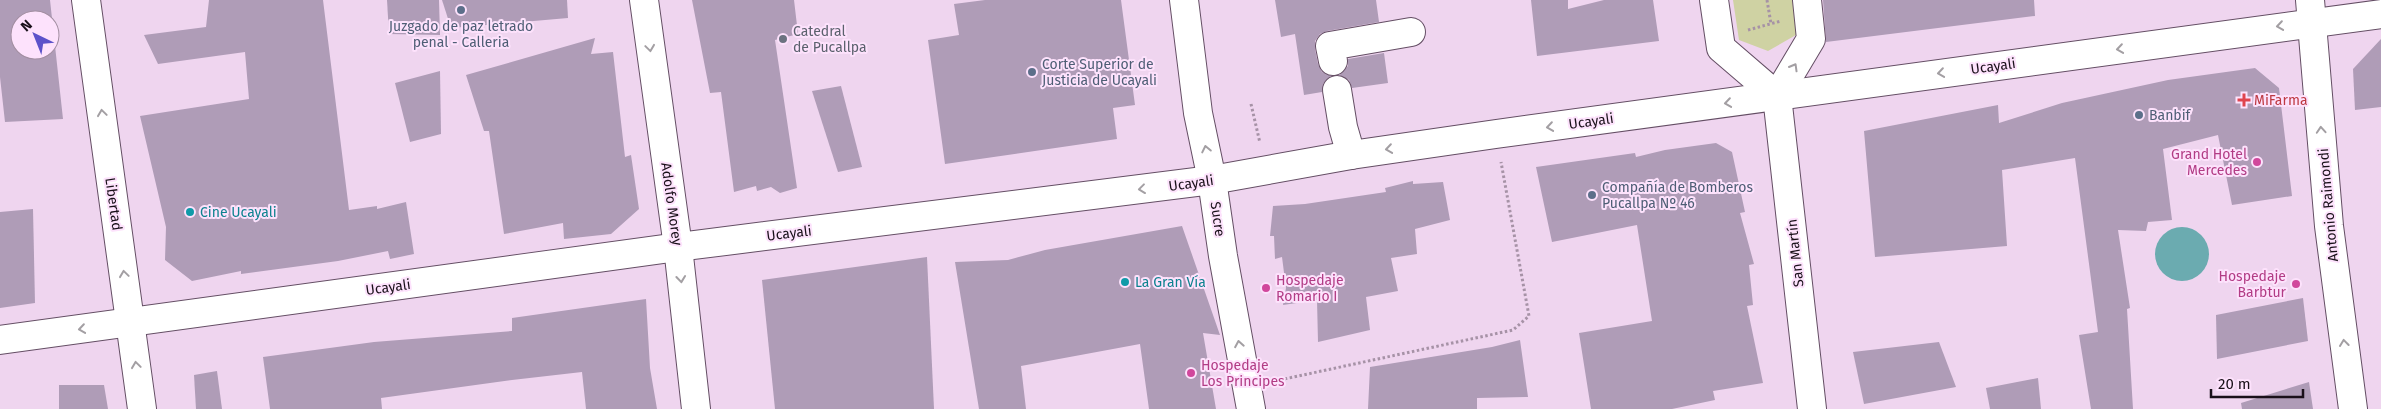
<svg xmlns="http://www.w3.org/2000/svg" width="2381" height="409" font-family="'Fira Sans',sans-serif">
<style>
.green{fill:#cfd2a3}
.water{fill:#6babb0}
.building{fill:#af9cb7;fill-rule:evenodd}
.lines{fill:none;stroke-linecap:round;stroke-linejoin:round}
.minor-casing{stroke:#644e64;stroke-width:30}
.major-casing{stroke:#644e64;stroke-width:30}
.path{stroke:#a692a6;stroke-width:3;stroke-dasharray:2.5 2.5;stroke-linecap:butt}
.minor{stroke:#fff;stroke-width:28}
.major{stroke:#fff;stroke-width:28}
.oneway{stroke:#a39fa3}
.service-dot{fill:#5c6f8a;stroke:#fde2fc;stroke-width:2}
.worship-dot{fill:#6b7280;stroke:#fde2fc;stroke-width:2}
.health-dot{fill:#e0444e;stroke:#fde2fc;stroke-width:2}
.hotel-dot{fill:#d1479c;stroke:#fde2fc;stroke-width:2}
.culture-dot{fill:#0f9aa8;stroke:#fde2fc;stroke-width:2}
.labels{text-anchor:middle;stroke-width:4;stroke-linejoin:round;paint-order:stroke}
.service-label{font-size:14px;fill:#4e5e75;stroke:#fde2fc;text-anchor:start}
.worship-label{font-size:14px;fill:#5b616d;stroke:#fde2fc;text-anchor:start}
.street-label{font-size:14px;fill:#191019;stroke:#fde2fc}
.health-label{font-size:14px;fill:#be3a42;stroke:#fde2fc;text-anchor:start}
.hotel-label{font-size:14px;fill:#b23c85;stroke:#fde2fc;text-anchor:end}
.culture-label{font-size:14px;fill:#0d838f;stroke:#fde2fc;text-anchor:start}
</style>
<rect width="100%" height="100%" fill="#efd5ef"/>
<path class="green" d="M1733,0H1798L1803,31L1768,51L1739,40Z"/>
<circle class="water" cx="2182" cy="254" r="27"/>
<g class="building">
<path d="M0,0H50L63,119L5,122L0,77ZM20,20H50V50H20Z"/>
<path d="M209,0H323L349,210L377,206V209L406,202L414,254L390,259L388,251L338,261L241,274V271L192,281L165,260L166,227L140,116L249,99L245,52L158,64L144,35L206,27Z"/>
<path d="M387,0H439L440,35L389,34Z"/>
<path d="M442,0H567L568,18L451,28Z"/>
<path d="M692,0H794L798,34L775,40L797,188L780,193L771,187L757,191L756,186L734,192L721,92L710,93Z"/>
<path d="M985,0H1121L1135,105L1113,108L1117,139L945,164L928,40L959,35L954,4Z"/>
<path d="M1275,0H1376L1379,22L1327,31L1320,34L1315,41V49L1318,64L1322,72L1331,76L1323,84L1322,92L1304,95L1295,34L1281,37Z"/>
<path d="M1531,0H1568V9L1604,0H1653L1659,41L1537,56Z"/>
<path d="M1823,0H2034L2035,16L1826,42Z"/>
<path d="M595,38L591,54L613,52L625,157L631,155L639,209L611,234L564,239L563,223L504,234L489,131H484L466,75Z"/>
<path d="M2381,39V107L2355,110L2353,69Z"/>
<path d="M1384,53L1388,83L1352,88L1349,80L1339,75L1348,66V59Z"/>
<path d="M2255,68L2279,88L2292,196L2232,205L2218,135L2163,149L2172,220L2148,222L2146,231L2118,230L2130,308L2127,309L2133,409H2091L2079,335L2098,332L2075,158L2002,170L2007,246L1875,257L1864,131L1998,105L1999,123L2062,103L2168,80Z"/>
<path d="M440,71L441,134L410,142L395,83Z"/>
<path d="M841,86L862,167L838,172L812,91Z"/>
<path d="M1716,143L1732,152L1745,212L1740,213L1754,264L1749,265L1753,305L1747,306L1763,383L1713,391L1715,400L1672,409H1591L1579,333L1652,321L1637,225L1552,242L1536,167L1635,153L1636,157L1665,150Z"/>
<path d="M1413,181V184L1443,182L1450,220L1415,229L1417,254L1391,258L1398,291L1366,297L1370,330L1318,342L1317,300L1283,305L1286,288L1282,257L1275,259L1274,236H1270L1273,206L1305,204L1386,192L1385,188Z"/>
<path d="M33,209L35,303L0,308V212Z"/>
<path d="M1182,226L1220,335L1203,333L1216,409H1149L1140,344L1021,366L1026,409H979L955,262L1008,260L1045,250Z"/>
<path d="M927,257L934,409H775L762,280Z"/>
<path d="M2303,298L2308,341L2217,359L2216,315Z"/>
<path d="M646,299L650,368L657,409H586L582,372L512,380L381,398L382,409H270L263,357L374,342L512,331V318Z"/>
<path d="M1520,340L1528,397L1477,398V409H1368L1370,367L1492,347Z"/>
<path d="M1939,342L1956,387L1864,404L1853,352Z"/>
<path d="M217,371L222,409H196L194,375Z"/>
<path d="M2038,378L2041,409H1990L1986,388Z"/>
<path d="M2309,382L2313,409H2242L2241,403Z"/>
<path d="M59,385H104L108,409H59Z"/>
</g>
<g class="lines">
<g class="minor-casing">
<g id="minor">
<path d="M86,0L142,409"/>
<path d="M644,0L678,247L696,409"/>
<path d="M1184,0L1198,113L1212,180L1223,256L1251,409"/>
<path d="M2310,0L2329,226L2353,409"/>
<path d="M1333,61L1330,46L1411,32"/>
<path d="M1337,90L1343,127L1351,155"/>
<path d="M0,340L678,247L1212,180L1351,155L1496,134L2381,14"/>
</g>
</g>
<g class="major-casing">
<g id="major">
<path d="M1714,0L1721,48L1777,96"/>
<path d="M1807,0L1811,39L1777,96L1812,409"/>
</g>
</g>
<g class="path">
<path d="M1767,0L1771,24"/>
<path d="M1748,30L1781,21"/>
<path d="M1251,104L1260,143"/>
<path d="M1275,381L1513,330L1529,316L1501,162"/>
</g>
<use href="#minor" class="minor"/>
<use href="#major" class="major"/>
</g>
<defs><path id="oneway-chevron" d="M-2-3.5L2.5 0L-2 3.5" fill="none" stroke-width="1.6" stroke-linecap="round" stroke-linejoin="round" transform="scale(1.25)"/></defs>
<g class="oneway">
<use href="#oneway-chevron" transform="translate(2280 26) rotate(172)"/>
<use href="#oneway-chevron" transform="translate(650 48) rotate(82)"/>
<use href="#oneway-chevron" transform="translate(2120 49) rotate(172)"/>
<use href="#oneway-chevron" transform="translate(1794 67) rotate(-60)"/>
<use href="#oneway-chevron" transform="translate(1941 73) rotate(172)"/>
<use href="#oneway-chevron" transform="translate(1728 103) rotate(172)"/>
<use href="#oneway-chevron" transform="translate(102 113) rotate(-98)"/>
<use href="#oneway-chevron" transform="translate(1550 127) rotate(172)"/>
<use href="#oneway-chevron" transform="translate(2321 130) rotate(-94)"/>
<use href="#oneway-chevron" transform="translate(1206 149) rotate(-102)"/>
<use href="#oneway-chevron" transform="translate(1389 149) rotate(172)"/>
<use href="#oneway-chevron" transform="translate(1142 189) rotate(173)"/>
<use href="#oneway-chevron" transform="translate(124 274) rotate(-98)"/>
<use href="#oneway-chevron" transform="translate(681 279) rotate(84)"/>
<use href="#oneway-chevron" transform="translate(82 329) rotate(172)"/>
<use href="#oneway-chevron" transform="translate(2344 343) rotate(-97)"/>
<use href="#oneway-chevron" transform="translate(1239 344) rotate(-100)"/>
<use href="#oneway-chevron" transform="translate(136 365) rotate(-98)"/>
</g>
<g class="service-dot">
<circle cx="461" cy="10" r="5"/>
<circle cx="1032" cy="72" r="5"/>
<circle cx="2139" cy="115" r="5"/>
<circle cx="1592" cy="195" r="5"/>
</g>
<circle class="worship-dot" cx="783" cy="39" r="5"/>
<path class="health-dot" d="M2241.5 92.5h5v5h5v5h-5v5h-5v-5h-5v-5h5z"/>
<g class="hotel-dot">
<circle cx="2257" cy="162" r="5"/>
<circle cx="2296" cy="284" r="5"/>
<circle cx="1266" cy="288" r="5"/>
<circle cx="1191" cy="373" r="5"/>
</g>
<g class="culture-dot">
<circle cx="190" cy="212" r="5"/>
<circle cx="1125" cy="282" r="5"/>
</g>
<g class="labels">
<g class="service-label">
<text x="461" y="31" text-anchor="middle">Juzgado de paz letrado<tspan x="461" dy="16">penal - Calleria</tspan></text>
<text x="1042" y="69">Corte Superior de<tspan x="1042" dy="16">Justicia de Ucayali</tspan></text>
<text x="2149" y="120">Banbif</text>
<text x="1602" y="192">Compañía de Bomberos<tspan x="1602" dy="16">Pucallpa Nº 46</tspan></text>
</g>
<g class="worship-label">
<text x="793" y="36">Catedral<tspan x="793" dy="16">de Pucallpa</tspan></text>
</g>
<g class="street-label">
<text transform="translate(1993 66) rotate(-8)" y="5">Ucayali</text>
<text transform="translate(1591 121) rotate(-8)" y="5">Ucayali</text>
<text transform="translate(1191 183) rotate(-8)" y="5">Ucayali</text>
<text transform="translate(114 204) rotate(82)" y="5">Libertad</text>
<text transform="translate(672 204) rotate(82)" y="5">Adolfo Morey</text>
<text transform="translate(2328 205) rotate(-95)" y="5">Antonio Raimondi</text>
<text transform="translate(1218 219) rotate(82)" y="5">Sucre</text>
<text transform="translate(789 233) rotate(-7)" y="5">Ucayali</text>
<text transform="translate(1795 253) rotate(-96)" y="5">San Martín</text>
<text transform="translate(388 287) rotate(-8)" y="5">Ucayali</text>
</g>
<g class="health-label">
<text x="2254" y="105">MiFarma</text>
</g>
<g class="hotel-label">
<text x="2247" y="159">Grand Hotel<tspan x="2247" dy="16">Mercedes</tspan></text>
<text x="2286" y="281">Hospedaje<tspan x="2286" dy="16">Barbtur</tspan></text>
<text x="1276" y="285" text-anchor="start">Hospedaje<tspan x="1276" dy="16">Romario I</tspan></text>
<text x="1201" y="370" text-anchor="start">Hospedaje<tspan x="1201" dy="16">Los Principes</tspan></text>
</g>
<g class="culture-label">
<text x="200" y="217">Cine Ucayali</text>
<text x="1135" y="287">La Gran Vía</text>
</g>
</g>
<g transform="translate(35 35) rotate(317)"><circle r="24" fill="#fde2fc" stroke="#a28ea1"/>
<path d="M0-4L9 19L0 12L-9 19Z" fill="#5c52ca"/>
<text y="-8" font-size="14" font-weight="bold" text-anchor="middle" fill="#191019">N</text>
</g>
<path d="M2211 389v8h92v-8" fill="none" stroke="#191019" stroke-width="2.5"/>
<text x="2218" y="389" font-size="15" fill="#191019" stroke="#fde2fc" stroke-width="4" paint-order="stroke">20 m</text>
</svg>
